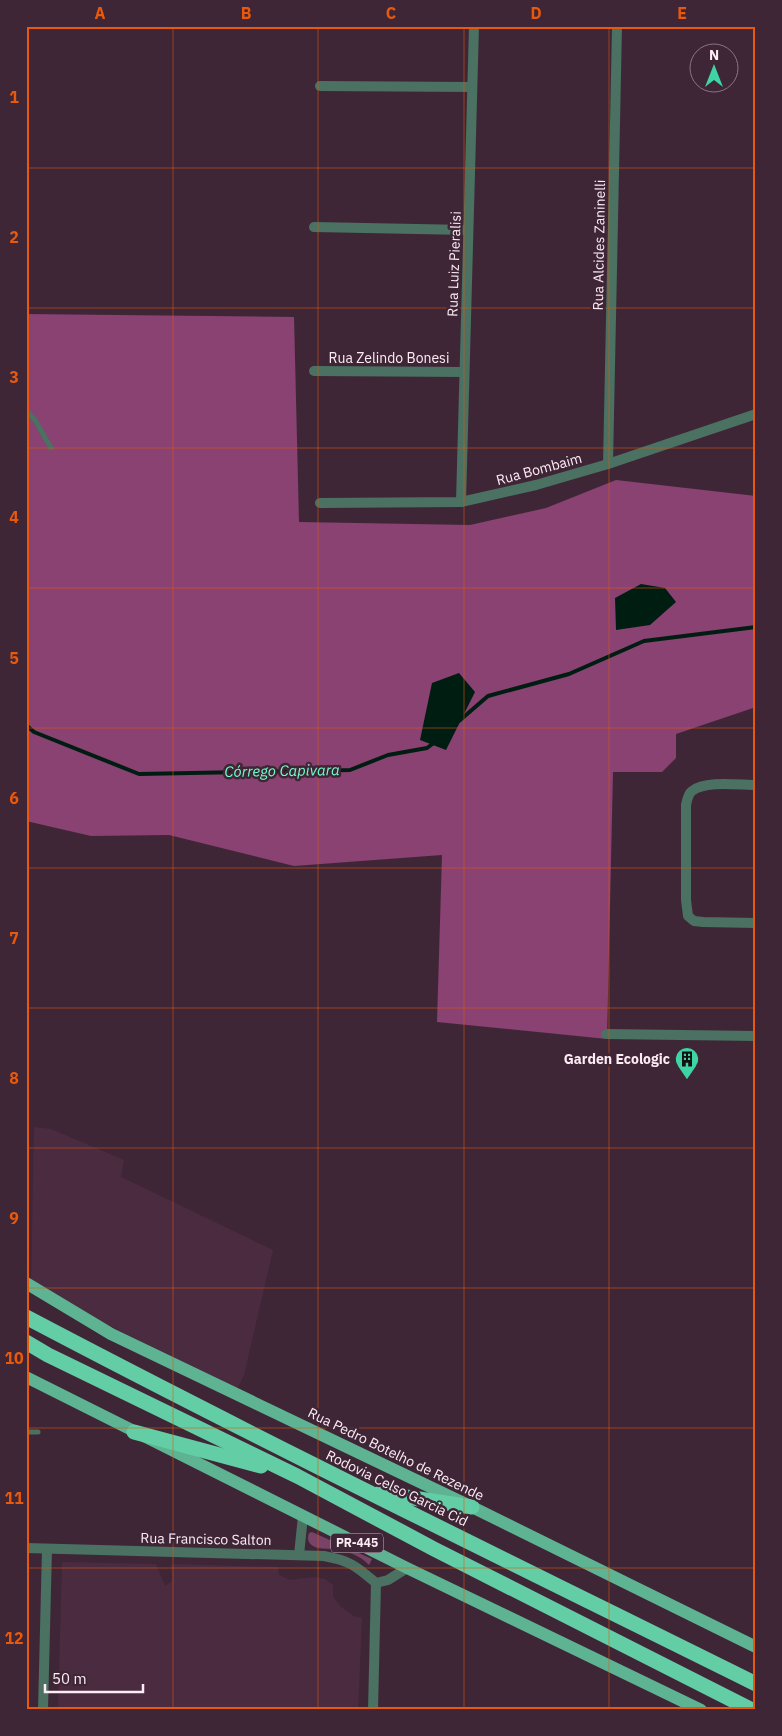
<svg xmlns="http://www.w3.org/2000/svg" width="782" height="1736" font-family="'IBM Plex Sans',sans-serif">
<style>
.built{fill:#4b2b40}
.green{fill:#794367}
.forest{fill:#894272}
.water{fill:#001d12}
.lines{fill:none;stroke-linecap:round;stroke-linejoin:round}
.stream{stroke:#001d12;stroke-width:4}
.service{stroke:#4a7161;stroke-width:5}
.minor{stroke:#4a7161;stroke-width:10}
.primary{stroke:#5db392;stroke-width:12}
.motorway{stroke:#63cda5;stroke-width:15}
.grid{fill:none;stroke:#e8590c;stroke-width:1;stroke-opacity:0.55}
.labels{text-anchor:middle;stroke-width:5;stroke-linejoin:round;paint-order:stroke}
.shield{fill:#3f2636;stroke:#c4b1bc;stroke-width:1}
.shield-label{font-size:12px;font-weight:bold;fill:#fdecf6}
.street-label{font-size:14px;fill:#fdecf6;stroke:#3f2636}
.poi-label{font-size:14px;font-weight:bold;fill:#fdecf6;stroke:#3f2636;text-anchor:end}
.water-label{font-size:15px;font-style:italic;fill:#70ffcb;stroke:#3f2636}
.neatline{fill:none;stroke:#e8590c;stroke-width:2}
.grid-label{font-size:16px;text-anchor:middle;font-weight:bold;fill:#e8590c}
</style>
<rect width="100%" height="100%" fill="#3f2636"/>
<g class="built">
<path d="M34,1127L51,1129L124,1160L121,1177L273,1250L244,1375L237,1390L31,1286Z"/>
<path d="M62,1562L156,1564L165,1586L172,1581L171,1564L278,1567L279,1575L290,1580L314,1577L325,1579L333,1585V1596L340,1606L354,1616L362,1618L358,1710H58Z"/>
</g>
<path class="green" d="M312,1532L372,1559L369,1565C361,1556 346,1550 333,1549C327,1548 319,1550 313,1546C308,1543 307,1538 309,1533Z"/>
<path class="forest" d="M26,314L294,317L299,522L470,525L546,508L616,480L756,496V707L676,734V758L662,772H613L607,1039L437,1022L442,855L294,866L169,835L91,836L26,821Z"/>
<g class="water">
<path d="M641,584L665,588L676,602L650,625L616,630L615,598Z"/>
<path d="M459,673L475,692L446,750L420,740L432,683Z"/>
</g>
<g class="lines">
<g class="stream">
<path d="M459,721L488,696L569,674L644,641L756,627"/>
<path d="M26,725L34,732L139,774L350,770L388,755L427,748L435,742"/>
</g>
<g class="service">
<path d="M26,411L35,420L51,448"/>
<path d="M26,1432H38"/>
</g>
<g class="minor">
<path d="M320,86L472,87"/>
<path d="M314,227L468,230"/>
<path d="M314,371L464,372"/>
<path d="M608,464L617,26"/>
<path d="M461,502L474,26"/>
<path d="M320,503L461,502L536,485L608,464L756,414"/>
<path d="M756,785C740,785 705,780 692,791C688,794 687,800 686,805V900L688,916L694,921L703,922L756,923"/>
<path d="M606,1034L756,1036"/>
<path d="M26,1548L324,1556C351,1561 356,1566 376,1583"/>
<path d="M299,1555L303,1516"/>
<path d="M376,1583L388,1580L407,1568"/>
<path d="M43,1710L47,1549"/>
<path d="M373,1710L376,1583"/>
</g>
<g class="primary">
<path d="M26,1283L111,1334L472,1507L756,1647"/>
<path d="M26,1377L407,1568L701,1710"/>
</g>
<g class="motorway">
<path d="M26,1317C267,1444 512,1563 756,1684"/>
<path d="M26,1342L48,1355L297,1476L434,1549L752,1710"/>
<path d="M134,1432L261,1466"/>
<path d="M380,1493L472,1507"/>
</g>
</g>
<path class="grid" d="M173,26V1710M318,26V1710M464,26V1710M609,26V1710M26,168H756M26,308H756M26,448H756M26,588H756M26,728H756M26,868H756M26,1008H756M26,1148H756M26,1288H756M26,1428H756M26,1568H756"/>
<defs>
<g id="building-pin" transform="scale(1.25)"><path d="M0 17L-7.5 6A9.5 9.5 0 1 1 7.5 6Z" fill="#3ed4a3" stroke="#3f2636"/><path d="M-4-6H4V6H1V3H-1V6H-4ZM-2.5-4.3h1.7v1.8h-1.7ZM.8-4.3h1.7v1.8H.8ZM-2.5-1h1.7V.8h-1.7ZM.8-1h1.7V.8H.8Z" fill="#111"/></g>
</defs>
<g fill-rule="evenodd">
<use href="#building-pin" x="687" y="1059"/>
</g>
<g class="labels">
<rect class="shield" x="331" y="1533.5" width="52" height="19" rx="4"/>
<g class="shield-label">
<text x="357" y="1547">PR-445</text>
</g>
<g class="street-label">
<text transform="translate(599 245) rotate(-89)" y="5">Rua Alcides Zaninelli</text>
<text transform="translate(454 264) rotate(-88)" y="5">Rua Luiz Pieralisi</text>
<text x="389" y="363">Rua Zelindo Bonesi</text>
<text transform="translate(539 469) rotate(-15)" y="5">Rua Bombaim</text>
<text transform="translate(396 1454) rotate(26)" y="5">Rua Pedro Botelho de Rezende</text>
<text transform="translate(397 1488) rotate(26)" y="5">Rodovia Celso Garcia Cid</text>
<text transform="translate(206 1539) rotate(1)" y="5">Rua Francisco Salton</text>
</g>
<g class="poi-label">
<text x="670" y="1064">Garden Ecologic</text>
</g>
<g class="water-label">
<text transform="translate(282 771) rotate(-1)" y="5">Córrego Capivara</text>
</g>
</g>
<rect width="782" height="1736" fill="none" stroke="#3f2636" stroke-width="55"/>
<g transform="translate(714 68)"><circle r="24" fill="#3f2636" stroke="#8b7583"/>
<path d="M0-4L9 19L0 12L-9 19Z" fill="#3ed4a3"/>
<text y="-8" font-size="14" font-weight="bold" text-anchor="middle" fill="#fdecf6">N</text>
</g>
<path d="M45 1684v8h98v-8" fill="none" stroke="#fdecf6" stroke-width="2.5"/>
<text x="52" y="1684" font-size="15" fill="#fdecf6" stroke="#3f2636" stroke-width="4" paint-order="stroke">50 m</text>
<rect x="28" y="28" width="726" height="1680" class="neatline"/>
<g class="grid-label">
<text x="100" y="19">A</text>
<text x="246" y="19">B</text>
<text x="391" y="19">C</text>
<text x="536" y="19">D</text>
<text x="682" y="19">E</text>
<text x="14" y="103">1</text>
<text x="14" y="243">2</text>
<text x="14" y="383">3</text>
<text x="14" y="523">4</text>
<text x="14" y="664">5</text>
<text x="14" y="804">6</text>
<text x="14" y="944">7</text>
<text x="14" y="1084">8</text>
<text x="14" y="1224">9</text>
<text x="14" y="1364">10</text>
<text x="14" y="1504">11</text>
<text x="14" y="1644">12</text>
</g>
</svg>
